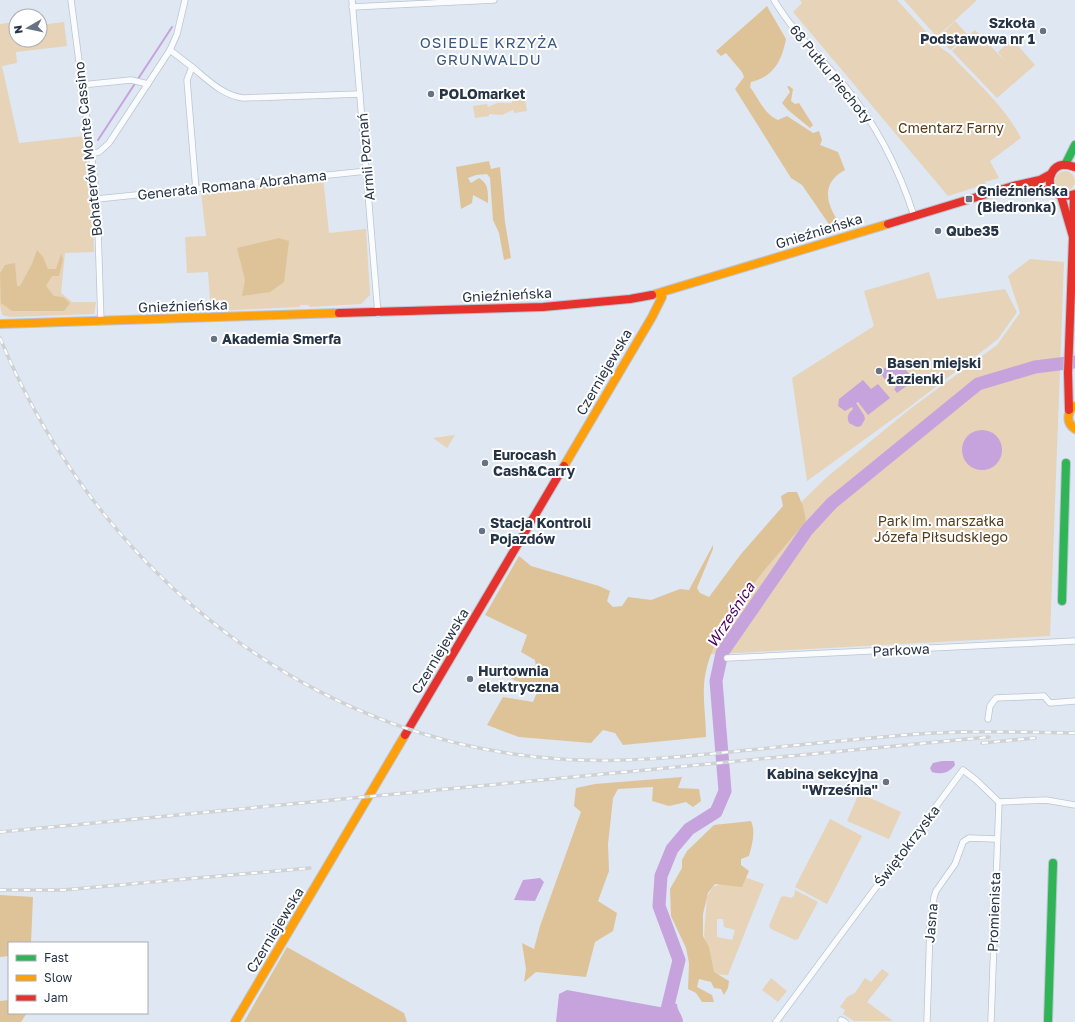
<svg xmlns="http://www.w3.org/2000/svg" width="1075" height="1022" font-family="'Golos Text',sans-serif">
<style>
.green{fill:#e6d3b8;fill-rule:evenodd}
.forest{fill:#dec398}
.water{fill:#c6a3dc}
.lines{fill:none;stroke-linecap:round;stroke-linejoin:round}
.stream{stroke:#c6a3dc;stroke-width:2}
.river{stroke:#c6a3dc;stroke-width:13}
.street-casing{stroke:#bac5d2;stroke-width:7}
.fast-casing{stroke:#bac5d2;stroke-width:10}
.slow-casing{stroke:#bac5d2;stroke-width:10}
.jam-casing{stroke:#bac5d2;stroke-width:10}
.street{stroke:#fafbfd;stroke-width:5.5}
.fast{stroke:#30b455;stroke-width:8}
.slow{stroke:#ff9f0a;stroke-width:8}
.jam{stroke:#e5322d;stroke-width:8}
.rail-casing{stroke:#cfd2d5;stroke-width:3.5}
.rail{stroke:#fff;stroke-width:2;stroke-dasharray:6;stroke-linecap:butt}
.poi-dot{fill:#677383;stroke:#fff;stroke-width:1.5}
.labels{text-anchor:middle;stroke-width:4;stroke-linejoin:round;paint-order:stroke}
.poi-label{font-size:14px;font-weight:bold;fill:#263447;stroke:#fff;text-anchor:start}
.street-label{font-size:14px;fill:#263447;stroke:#fff}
.park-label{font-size:14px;fill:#533c17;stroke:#fff}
.neighbourhood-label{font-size:15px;letter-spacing:1px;fill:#395881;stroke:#fff}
.water-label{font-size:15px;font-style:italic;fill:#4b0061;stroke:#fff}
</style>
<rect width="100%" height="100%" fill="#dfe7f2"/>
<g class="green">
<path d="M800,0H897L941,48L950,54C974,80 1005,106 1021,138L990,161L999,178L985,182L986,184L948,196L793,12L802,3Z"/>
<path d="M904,0H977L937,37Z"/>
<path d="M955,21L967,34L951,50L937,39Z"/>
<path d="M16,22V40H40V25L64,22L67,46L16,52L17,63L2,66L19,143L84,136L92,203L94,252L65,253L61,293L72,302H96L94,314L10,317L2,315L0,305V24Z"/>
<path d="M975,30L1005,61L998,52L1012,39L1035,65L997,98L952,51Z"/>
<path d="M525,99L527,111L514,113L513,110L502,115L489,114V116L475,118L473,106L487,104L488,107L497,103H512V101Z"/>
<circle cx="1065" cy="181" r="10"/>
<path d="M323,177L329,233L366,229L370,295L361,304L310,307L308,305H301L299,307L211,311L208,272L187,273L185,237L206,236L201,191Z"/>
<path d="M1030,259L1064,262L1050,636L697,655L792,511L827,477L910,409L997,345L1020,313L1008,276Z"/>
<path d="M929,272L937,299L1005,289L1017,312L998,339L908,408L807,481L792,378L874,326L864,291Z"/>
<path d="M455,435L447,448L433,438Z"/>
<path d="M859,793L901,812L889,839L847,821Z"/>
<path d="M830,819L862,836L827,904L795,887Z"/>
<path d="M747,878L764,884L728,975L713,974L704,935L707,897L713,887L735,879ZM717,919H723L724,927L735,930L732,940L717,937Z"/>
<path d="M795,890L818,902L798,939L795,940L771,929L769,926L781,897L784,896L791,898L794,896Z"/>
<path d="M882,969L889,974L867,1002L893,1021H854L843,1014L845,1010L840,1007L847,997L855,993L865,978L871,982Z"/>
<path d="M771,978L787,991L778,1002L762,990Z"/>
</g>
<g class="forest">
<path d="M767,6L786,39C782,60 774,77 751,82L750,87C759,99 764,114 778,120L787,116L813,133L819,131L822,140L820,145L838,152L845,170C817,185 829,208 842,228L833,230L802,185L791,178L735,89L744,77L742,72L726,53L721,56L716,51Z"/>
<path d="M787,86H789L793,89L791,101L795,104L799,103L813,125L810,128L788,110L782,103L790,92Z"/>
<path d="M489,161L491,169L500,167L505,222L511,258L504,260L499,233L493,220L490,178L487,174L476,175L468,178L471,183L479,178C489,184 488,192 488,203L473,195L472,203L461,209L456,167Z"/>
<path d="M279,238L289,241L284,282L270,292L242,296L245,280L237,248Z"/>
<path d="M37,250L43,257L48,269H56L61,254L63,259L59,276H52L46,286L54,296L63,297L70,303L64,311H12L1,303L0,273L5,265L15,263L17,286H20L32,264Z"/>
<path d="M788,492H797L803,506L806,521C770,565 708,627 704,685C703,702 706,720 706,737L623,745L615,733L603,730L591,743L519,737L487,725L503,697L533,702L538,690L514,680L508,676L518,670L532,675L536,668L535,660L521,652L527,635L485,615L519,556L531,566L599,586L610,591L607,601L613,607L622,606L628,597L651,600L680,589L689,590L713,545V549L697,588L700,593L709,597L741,554L783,506L781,496Z"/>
<path d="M682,777L678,788L699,789L701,801L693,807L686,802L669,806L652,801L653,787L618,789L613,798L608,844L609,871L598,901L617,913L613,931L595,942L586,977L536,972L524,982L526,969L522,943L534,949L540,926L581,812L574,806L576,788L595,784Z"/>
<path d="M751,821C756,832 752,845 749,856L741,859V865L749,871L742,887L715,884L708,893L703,914V936L709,947L714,972L729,981L728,988L724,995L721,989L714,988L711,982L699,979L697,987L712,995L714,1002H702L696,993L688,989L689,963L686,948L671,916L670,889L682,868V860L687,851L714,825Z"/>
<path d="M0,895L33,897L31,943H9V956L0,957Z"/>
<path d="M287,947L404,1013L407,1022H244Z"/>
<path d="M9,1000V1013H27L21,1022H0V1001Z"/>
</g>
<g class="water">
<path d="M897,359L914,380L897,393L894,389L896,387L892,382L889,385L883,377L881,371Z"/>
<path d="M863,380L871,389L878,384L890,398L868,415L858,402L856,403L864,415L865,419L861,426L857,427L849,423C846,416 849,413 853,409L852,407L845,411L838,406L839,399Z"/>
<circle cx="982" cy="450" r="20"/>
<path d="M942,761H954L955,765C949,773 941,775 932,772L930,768L933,763Z"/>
<path d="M540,878L544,882L535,901L514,900L523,880Z"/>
<path d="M567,990L665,1008L668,1002L677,1004C677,1011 683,1015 683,1022H556L559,994Z"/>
</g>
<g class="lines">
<path class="stream" d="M98,140L172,27"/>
<path class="river" d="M664,1022L679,960L659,906L661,876L672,849L689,829L716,812L725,791L716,681L722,653L807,530L832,503L978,384L1035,367L1075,362"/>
<g class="street-casing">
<g id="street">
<path d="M71,0L97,199L101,322"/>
<path d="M185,0L177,34L170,50L192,67L187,80L196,190"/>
<path d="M352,0L378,314"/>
<path d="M774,0C793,32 820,57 844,85C876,124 899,169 914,216"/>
<path d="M352,7L494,0"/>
<path d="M192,67C208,80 222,95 243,98L360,94"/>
<path d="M81,85L131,80L148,84"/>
<path d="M91,154L99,152L109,143L170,50"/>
<path d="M97,199L367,171"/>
<path d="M727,658L1075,641"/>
<path d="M988,719L990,706L996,698L1044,696L1050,703L1075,701"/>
<path d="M841,1020L845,1022"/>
<path d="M776,1022L963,770L976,780L999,802L1046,800L1075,805"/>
<path d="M927,1022L930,926L934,897L936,891L955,864L963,842L969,838L996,839"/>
<path d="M991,1022L999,802"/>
</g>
</g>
<g class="fast-casing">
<g id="fast">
<path d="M1065,165L1075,145"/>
<path d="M1062,601L1066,463"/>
<path d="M1048,1022L1053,863"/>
</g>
</g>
<g class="slow-casing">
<g id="slow">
<path d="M652,295L888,224"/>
<path d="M0,324L339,313"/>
<path d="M1073,406C1067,414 1066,423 1075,429"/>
<path d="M564,466L652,317L662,297L661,293"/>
<path d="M235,1022L405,735"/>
</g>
</g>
<g class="jam-casing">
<g id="jam">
<path d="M1075,167C1071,166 1066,164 1062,165C1044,168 1044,204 1075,194"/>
<path d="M1013,190L1039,188L1053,192"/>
<path d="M1061,196L1073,237L1068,373L1069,410"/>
<path d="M888,224L1013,186L1040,180L1051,174"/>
<path d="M1073,227L1074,195"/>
<path d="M339,313L543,307L630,299L652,295"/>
<path d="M405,735L564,466"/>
</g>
</g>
<use href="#street" class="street"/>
<use href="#fast" class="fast"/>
<use href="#slow" class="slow"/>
<use href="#jam" class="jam"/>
<g class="rail-casing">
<g id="rail">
<path d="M0,338C98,575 317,750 578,760C629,762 679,757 729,752C788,746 846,740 905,735C961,730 1018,732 1075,733"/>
<path d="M982,743L1035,738"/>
<path d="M0,832L989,737"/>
<path d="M0,890H63L310,868"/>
</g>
</g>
<use href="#rail" class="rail"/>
</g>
<g class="poi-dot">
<circle cx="1043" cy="31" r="4"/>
<circle cx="431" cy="94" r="4"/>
<rect x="965" y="195" width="8" height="8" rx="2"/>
<circle cx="938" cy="231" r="4"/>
<circle cx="214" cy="339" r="4"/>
<circle cx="879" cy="371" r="4"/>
<circle cx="485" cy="463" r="4"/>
<circle cx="482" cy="531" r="4"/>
<circle cx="470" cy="679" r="4"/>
<circle cx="886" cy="782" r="4"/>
</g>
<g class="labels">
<g class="poi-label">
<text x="1035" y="28" text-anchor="end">Szkoła<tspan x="1035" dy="16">Podstawowa nr 1</tspan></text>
<text x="439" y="99">POLOmarket</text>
<text x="977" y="196">Gnieźnieńska<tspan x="977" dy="16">(Biedronka)</tspan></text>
<text x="946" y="236">Qube35</text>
<text x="222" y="344">Akademia Smerfa</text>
<text x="887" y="368">Basen miejski<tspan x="887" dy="16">Łazienki</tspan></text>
<text x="493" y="460">Eurocash<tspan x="493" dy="16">Cash&amp;Carry</tspan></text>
<text x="490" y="528">Stacja Kontroli<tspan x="490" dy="16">Pojazdów</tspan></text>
<text x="478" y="676">Hurtownia<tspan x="478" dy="16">elektryczna</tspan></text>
<text x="878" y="779" text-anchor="end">Kabina sekcyjna<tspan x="878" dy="16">"Września"</tspan></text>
</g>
<g class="street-label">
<text transform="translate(831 74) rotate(51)" y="5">68 Pułku Piechoty</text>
<text transform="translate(88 149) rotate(-96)" y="5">Bohaterów Monte Cassino</text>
<text transform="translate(366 157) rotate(-95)" y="5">Armii Poznań</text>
<text transform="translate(232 185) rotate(-6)" y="5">Generała Romana Abrahama</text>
<text transform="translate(819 231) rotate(-17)" y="5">Gnieźnieńska</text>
<text transform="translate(507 295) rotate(-3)" y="5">Gnieźnieńska</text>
<text transform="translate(183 306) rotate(-2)" y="5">Gnieźnieńska</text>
<text transform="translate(604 372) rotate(-60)" y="5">Czerniejewska</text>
<text transform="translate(901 650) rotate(-3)" y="5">Parkowa</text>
<text transform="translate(440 651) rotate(-59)" y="5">Czerniejewska</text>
<text transform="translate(907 846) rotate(-53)" y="5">Świętokrzyska</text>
<text transform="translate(994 912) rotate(-88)" y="5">Promienista</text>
<text transform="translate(931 923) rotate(-85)" y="5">Jasna</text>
<text transform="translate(275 930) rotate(-59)" y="5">Czerniejewska</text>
</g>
<g class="park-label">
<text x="951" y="133">Cmentarz Farny</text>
<text x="941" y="526">Park im. marszałka<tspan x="941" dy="16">Józefa Piłsudskiego</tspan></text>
</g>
<g class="neighbourhood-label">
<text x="489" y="48">OSIEDLE KRZYŻA<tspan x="489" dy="17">GRUNWALDU</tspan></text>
</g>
<g class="water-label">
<text transform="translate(731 615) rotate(-57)" y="5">Wrześnica</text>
</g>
</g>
<rect x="8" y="942" width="140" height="72" fill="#ffffff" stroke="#a8aeb5"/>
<rect x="16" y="955" width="20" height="6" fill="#30b455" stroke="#a8aeb5"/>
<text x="44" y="962" font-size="12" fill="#263447">Fast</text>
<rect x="16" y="975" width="20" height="6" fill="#ff9f0a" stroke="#a8aeb5"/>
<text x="44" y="982" font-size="12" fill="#263447">Slow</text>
<rect x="16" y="995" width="20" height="6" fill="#e5322d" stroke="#a8aeb5"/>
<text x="44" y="1002" font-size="12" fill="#263447">Jam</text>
<g transform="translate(28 28) rotate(261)"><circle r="19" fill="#ffffff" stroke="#a8aeb5"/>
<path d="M0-3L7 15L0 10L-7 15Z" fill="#677383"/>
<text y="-6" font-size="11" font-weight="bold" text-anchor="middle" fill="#263447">N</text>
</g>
</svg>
